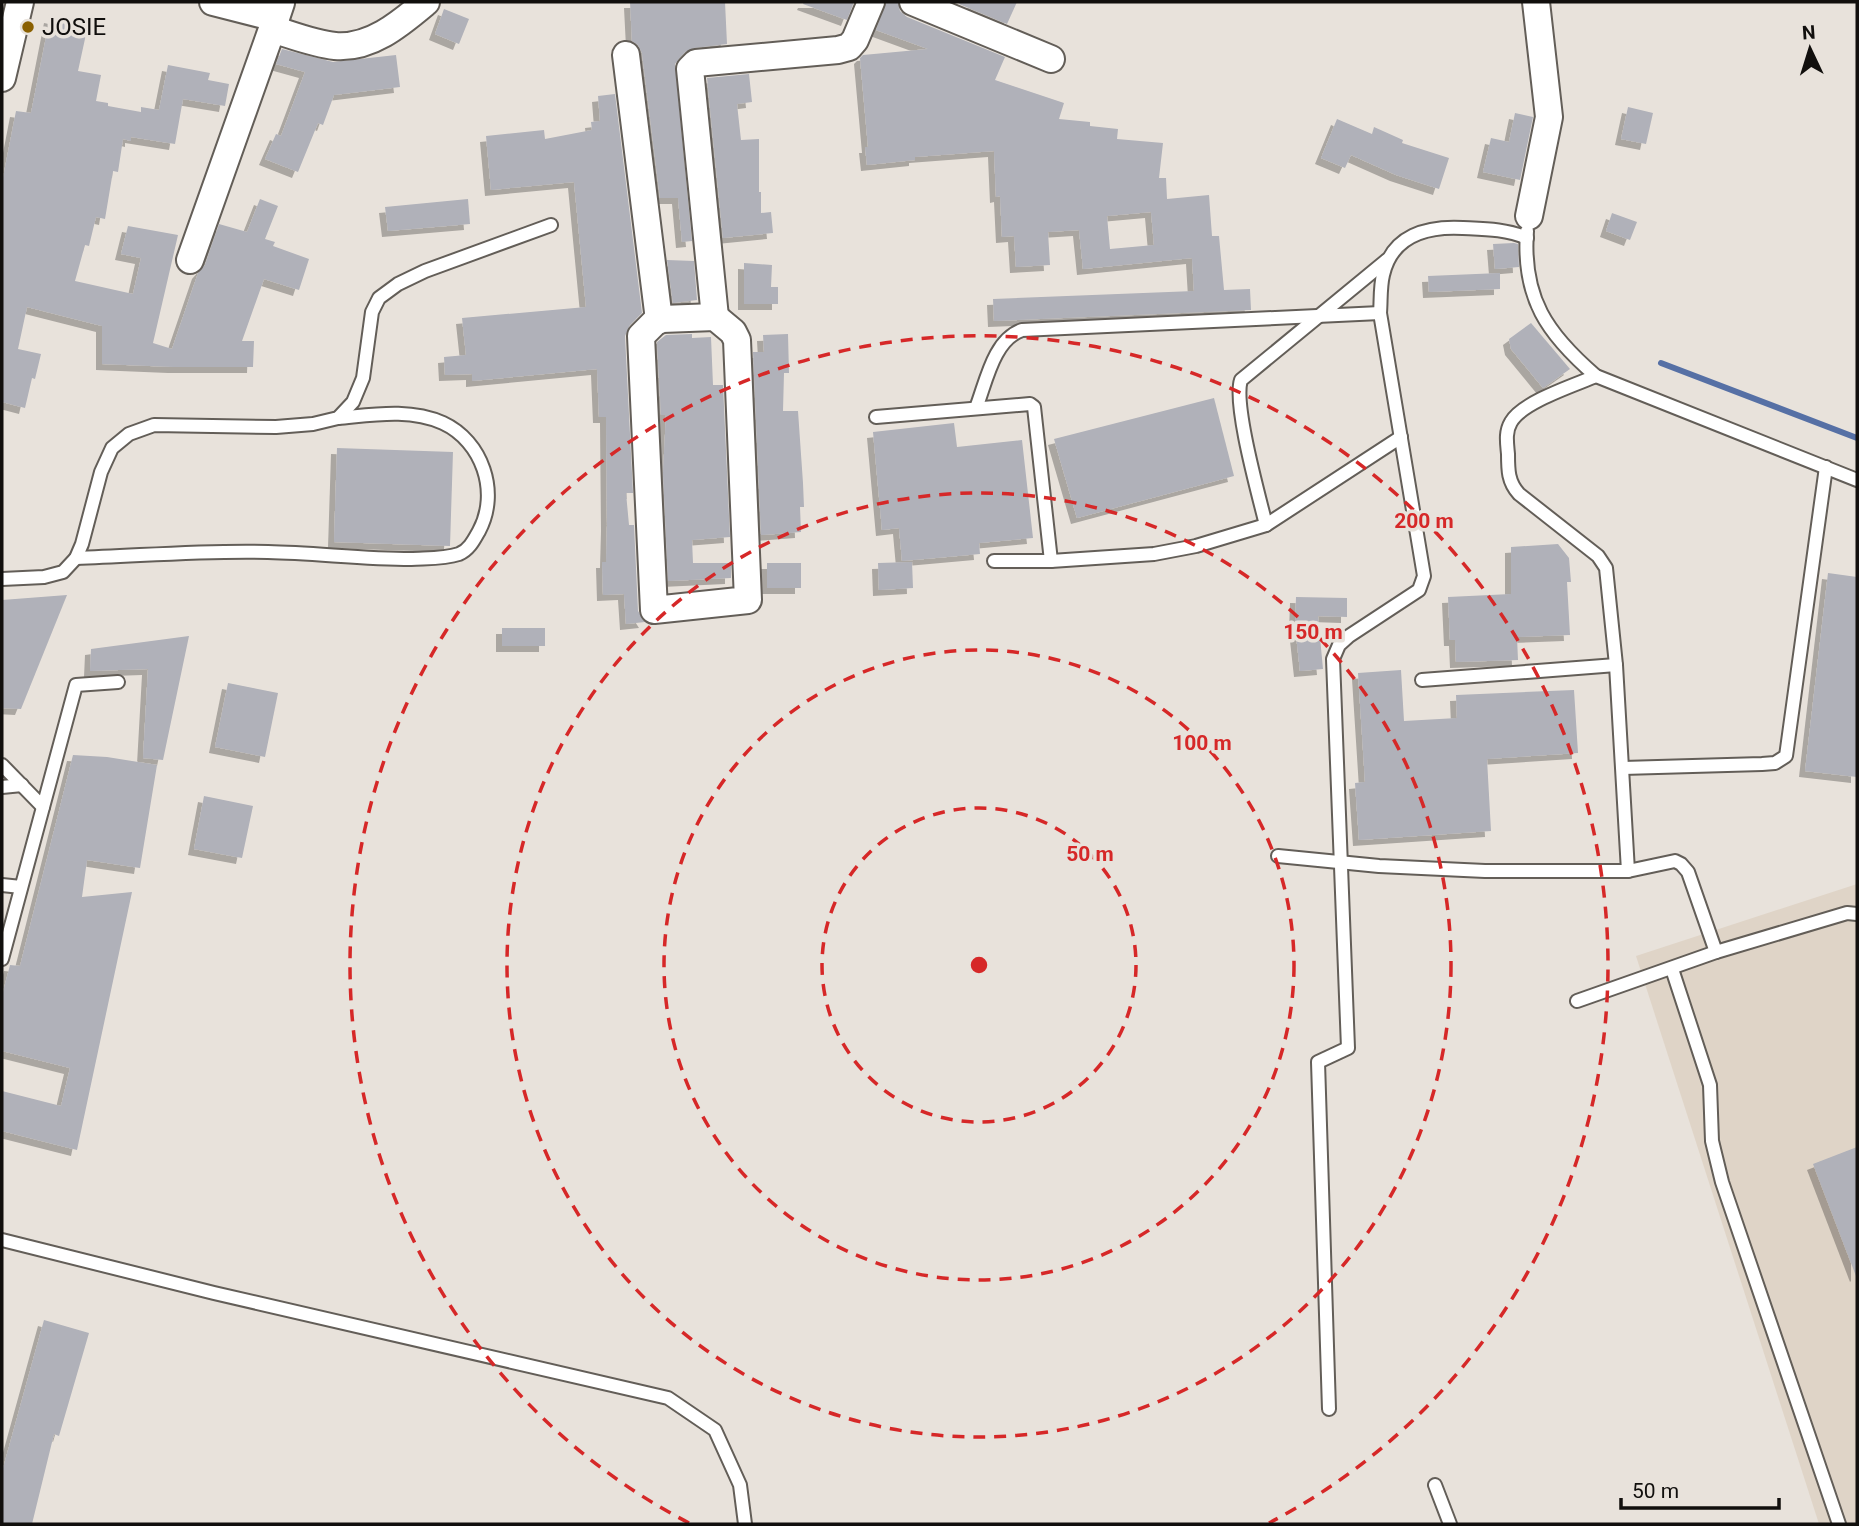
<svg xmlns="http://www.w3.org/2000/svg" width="1859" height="1526" font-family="Roboto,sans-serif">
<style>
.built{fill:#dfd4c7}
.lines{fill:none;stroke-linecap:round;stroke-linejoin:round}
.stream{stroke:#5670a5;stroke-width:6}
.building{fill:#b0b1b9;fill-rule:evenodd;filter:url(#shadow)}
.service-casing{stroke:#635e58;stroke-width:16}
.minor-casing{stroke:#635e58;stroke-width:30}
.service{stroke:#fff;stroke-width:12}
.minor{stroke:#fff;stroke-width:26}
.ring{fill:none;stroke:#d62828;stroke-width:3.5;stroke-dasharray:12 9}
.poi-dot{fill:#8a6001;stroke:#e8e2db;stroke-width:2.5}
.labels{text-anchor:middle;stroke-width:7;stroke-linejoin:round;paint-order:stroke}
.poi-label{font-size:24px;fill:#110f0d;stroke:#e8e2db;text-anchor:start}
.centre{fill:#d62828;stroke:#e8e2db;stroke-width:3.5}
.ring-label{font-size:21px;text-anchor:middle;font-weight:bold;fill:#d62828;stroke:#e8e2db;stroke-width:7;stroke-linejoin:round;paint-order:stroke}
</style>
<defs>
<filter id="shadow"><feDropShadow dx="-6" dy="6" stdDeviation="0" flood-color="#0004"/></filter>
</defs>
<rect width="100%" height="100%" fill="#e8e2db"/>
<path class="built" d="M1857,884V1524H1819L1636,956Z"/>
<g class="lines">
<path class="stream" d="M1661,363L1857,438"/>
</g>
<g class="building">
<path d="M630,2H725L727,44L694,48L685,52L675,64L692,241L682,242L678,198H660L642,53L638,45L632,41Z"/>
<path d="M804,2H854L847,20L803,4Z"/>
<path d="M886,2H898L900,11L907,17L1005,57L995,80L1064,103L1059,119L1090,122V126L1118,129L1117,139L1163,143L1159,178H1166L1167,199L1209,195L1212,236H1219L1224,290L1250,289L1251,310L994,321L993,299L1194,291L1192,258L1083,269L1079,230L1048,232L1050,265L1016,267L1014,236L1002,237L1000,196L996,197L994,151L915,157V160L867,165L865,147H868L860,58L863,55L928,49L876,30ZM1151,212L1154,245L1110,249L1107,216Z"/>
<path d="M960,2H1017L1007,24L959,4Z"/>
<path d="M444,9L469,19L459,44L435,34Z"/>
<path d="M50,17L88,25L78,71L101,75L96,101L108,103V106L141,112V107L159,110L168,65L210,73L208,80L229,84L225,106L183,99L175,144L131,137V141L123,139L118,172L113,171L105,219L96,217L89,246L85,245L75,281L133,294L141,258L121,254L128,226L178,235L153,343L172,349L198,273L205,265L219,224L247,232L260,199L278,206L265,239L275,242L273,246L309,259L299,290L264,279L242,341H254L253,367H174L102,364V326L27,307L18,349L41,354L35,379L32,378L25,408L2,402V183L16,111L31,113Z"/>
<path d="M282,49L333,62L396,55L400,87L334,95L323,125L318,123L298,172L265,159L276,134L281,136L305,72L276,64Z"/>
<path d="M749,74L752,102L737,104L741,140L759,139V192H761V213L771,212L773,233L723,238L707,78Z"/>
<path d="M615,94L642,313L630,325L625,336L633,493H626L629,525H634L638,611L645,622L626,624L624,594L603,595L602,562H606L607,525L606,417H599L597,369L472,381V374L445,375L444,357L466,355L462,318L586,307L574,182L491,190L486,136L544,130L545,139L592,130L591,122L600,121L598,96Z"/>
<path d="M1628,107L1653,113L1646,144L1621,139Z"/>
<path d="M1515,113L1533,117L1520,180L1483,172L1491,138L1509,142Z"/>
<path d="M1337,119L1372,134L1374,127L1403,140L1402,143L1449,158L1439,189L1396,175L1351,155L1345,168L1321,158Z"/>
<path d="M468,199L470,224L388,231L385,207Z"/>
<path d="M1612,213L1637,222L1630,240L1606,231Z"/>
<path d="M1514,243L1518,244L1519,267L1495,269L1493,244Z"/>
<path d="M667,260L694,261L697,300L673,303Z"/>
<path d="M744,263L772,265L771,287H778V304H744Z"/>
<path d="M1500,273V289L1429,292L1428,276Z"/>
<path d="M1531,323L1570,369L1543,388L1511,349L1509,339Z"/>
<path d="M692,334V338L711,337L713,385H723L730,537L692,540L693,563H731V578L668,581L663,473L666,415H661L657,342L666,335Z"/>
<path d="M788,334L789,373H784L783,411H798L803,483L804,507H800L801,532L761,535L753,352H764L763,335Z"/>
<path d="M1214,398L1234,476L1077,518L1054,439Z"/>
<path d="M954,423L957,447L1022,440L1033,538L979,543L980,554L902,561L899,528L882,530L873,432Z"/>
<path d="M337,448L453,452L450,546L334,542Z"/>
<path d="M1558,544L1569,558L1571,582H1567L1570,635L1517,637L1518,660L1456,662L1455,640H1450L1448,597L1511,594V547Z"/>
<path d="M912,562L913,588L879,590L878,563Z"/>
<rect x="767" y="563" width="34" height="25"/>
<path d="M1828,573L1857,577V777L1805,771Z"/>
<path d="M67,595L21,709L2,708V600Z"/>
<path d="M1296,597L1347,598V617L1318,616L1323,669L1300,671L1295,626Z"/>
<rect x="502" y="628" width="43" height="18"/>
<path d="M189,636L163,760L143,758L148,669L90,671L91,649Z"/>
<path d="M1401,670L1404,721L1457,718L1456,695L1574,690L1578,753L1487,759L1491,831L1359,840L1355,783L1365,782L1358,673Z"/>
<path d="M228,683L278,693L265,757L215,747Z"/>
<path d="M73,755L107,757L157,765L140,868L87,860L82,897L132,892L77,1150L2,1131V1091L61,1106L70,1068L2,1051V996L10,965L20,966Z"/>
<path d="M204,796L253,806L242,858L194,849Z"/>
<path d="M1857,1147V1275L1856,1276L1813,1164Z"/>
<path d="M44,1320L89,1333L59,1436L54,1434L32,1524H2V1472Z"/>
</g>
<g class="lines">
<g class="service-casing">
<g id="service">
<path d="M1527,231C1522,298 1547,334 1596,376L1857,480"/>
<path d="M1596,376C1575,385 1522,402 1511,422C1505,432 1507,443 1508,454C1508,470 1508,482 1519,494L1598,556L1606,568L1616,665L1628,871"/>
<path d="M976,408C986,383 993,340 1022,330L1380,313"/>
<path d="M876,417L1030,404L1034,407L1051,561"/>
<path d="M1266,525C1259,496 1233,404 1241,380L1387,260"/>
<path d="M76,558C140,556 204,550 268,552C316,553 363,559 411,559C427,558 444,559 459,554C469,550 474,540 479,531C500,492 482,441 443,423C409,408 372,415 338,418"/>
<path d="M994,561H1051L1154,554L1196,546L1266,525L1401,437"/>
<path d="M2,579L44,577L63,572L76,558L82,544L101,472L112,448L129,434L154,425L276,427L313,424L338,418L353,402L363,378L372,312L379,298L398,284L425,271L551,225"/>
<path d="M1422,680L1616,665"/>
<path d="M2,765L43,807"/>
<path d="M1623,768L1762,764L1775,763L1786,756L1826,467"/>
<path d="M2,787L22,785"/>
<path d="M1278,856L1379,866L1485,871H1628L1675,861L1681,864L1688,872L1716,952"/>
<path d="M2,885L21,887"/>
<path d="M2,959L76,685L118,682"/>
<path d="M1672,969L1710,1085L1712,1141L1722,1182L1839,1524"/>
<path d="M1577,1001L1716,952L1847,913L1857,914"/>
<path d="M2,1240L214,1293L668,1398L715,1430L740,1485L745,1524"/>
<path d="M1329,1409L1318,1062L1348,1048L1333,659L1339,645L1349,636L1419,590L1424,576L1380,313C1381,301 1380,287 1383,275C1392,235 1427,226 1463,228C1485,229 1506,229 1527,238"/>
<path d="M1435,1485L1450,1524"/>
</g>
</g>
<g class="minor-casing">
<g id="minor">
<path d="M213,2L276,18L281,3"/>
<path d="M913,2L1051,59"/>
<path d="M272,29C292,35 314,44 335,46C371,49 401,23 426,2"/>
<path d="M626,55L659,320"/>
<path d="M2,78L20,2"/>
<path d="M1529,216L1549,117L1536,2"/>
<path d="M190,260L276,18"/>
<path d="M715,317L733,332L737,340L748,600L654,610L641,336L655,322L662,319Z"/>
<path d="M715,317L690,69L696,63L838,50L849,47L855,40L871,2"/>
</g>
</g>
<use href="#service" class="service"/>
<use href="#minor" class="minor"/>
</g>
<g class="ring">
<circle cx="979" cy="965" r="157"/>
<circle cx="979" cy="965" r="315"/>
<circle cx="979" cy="965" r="472"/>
<path d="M689 1523A629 629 0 1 1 1269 1523"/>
</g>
<circle class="poi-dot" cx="28" cy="27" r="7"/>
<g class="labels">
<g class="poi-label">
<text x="42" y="35">JOSIE</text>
</g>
</g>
<circle cx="979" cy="965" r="10" class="centre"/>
<g class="ring-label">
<text x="1424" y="528">200 m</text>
<text x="1313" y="639">150 m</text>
<text x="1202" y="750">100 m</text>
<text x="1090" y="861">50 m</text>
</g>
<rect width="1859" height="1526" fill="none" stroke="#110f0d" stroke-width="7"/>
<g transform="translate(1810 49) rotate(356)" stroke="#e8e2db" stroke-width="5" paint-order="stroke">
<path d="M0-5L12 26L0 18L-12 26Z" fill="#110f0d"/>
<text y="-10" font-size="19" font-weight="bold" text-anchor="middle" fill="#110f0d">N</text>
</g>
<path d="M1621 1498v10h158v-10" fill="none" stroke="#110f0d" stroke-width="3.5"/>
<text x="1632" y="1498" font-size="21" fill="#110f0d" stroke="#e8e2db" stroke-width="5" paint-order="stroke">50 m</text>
</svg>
